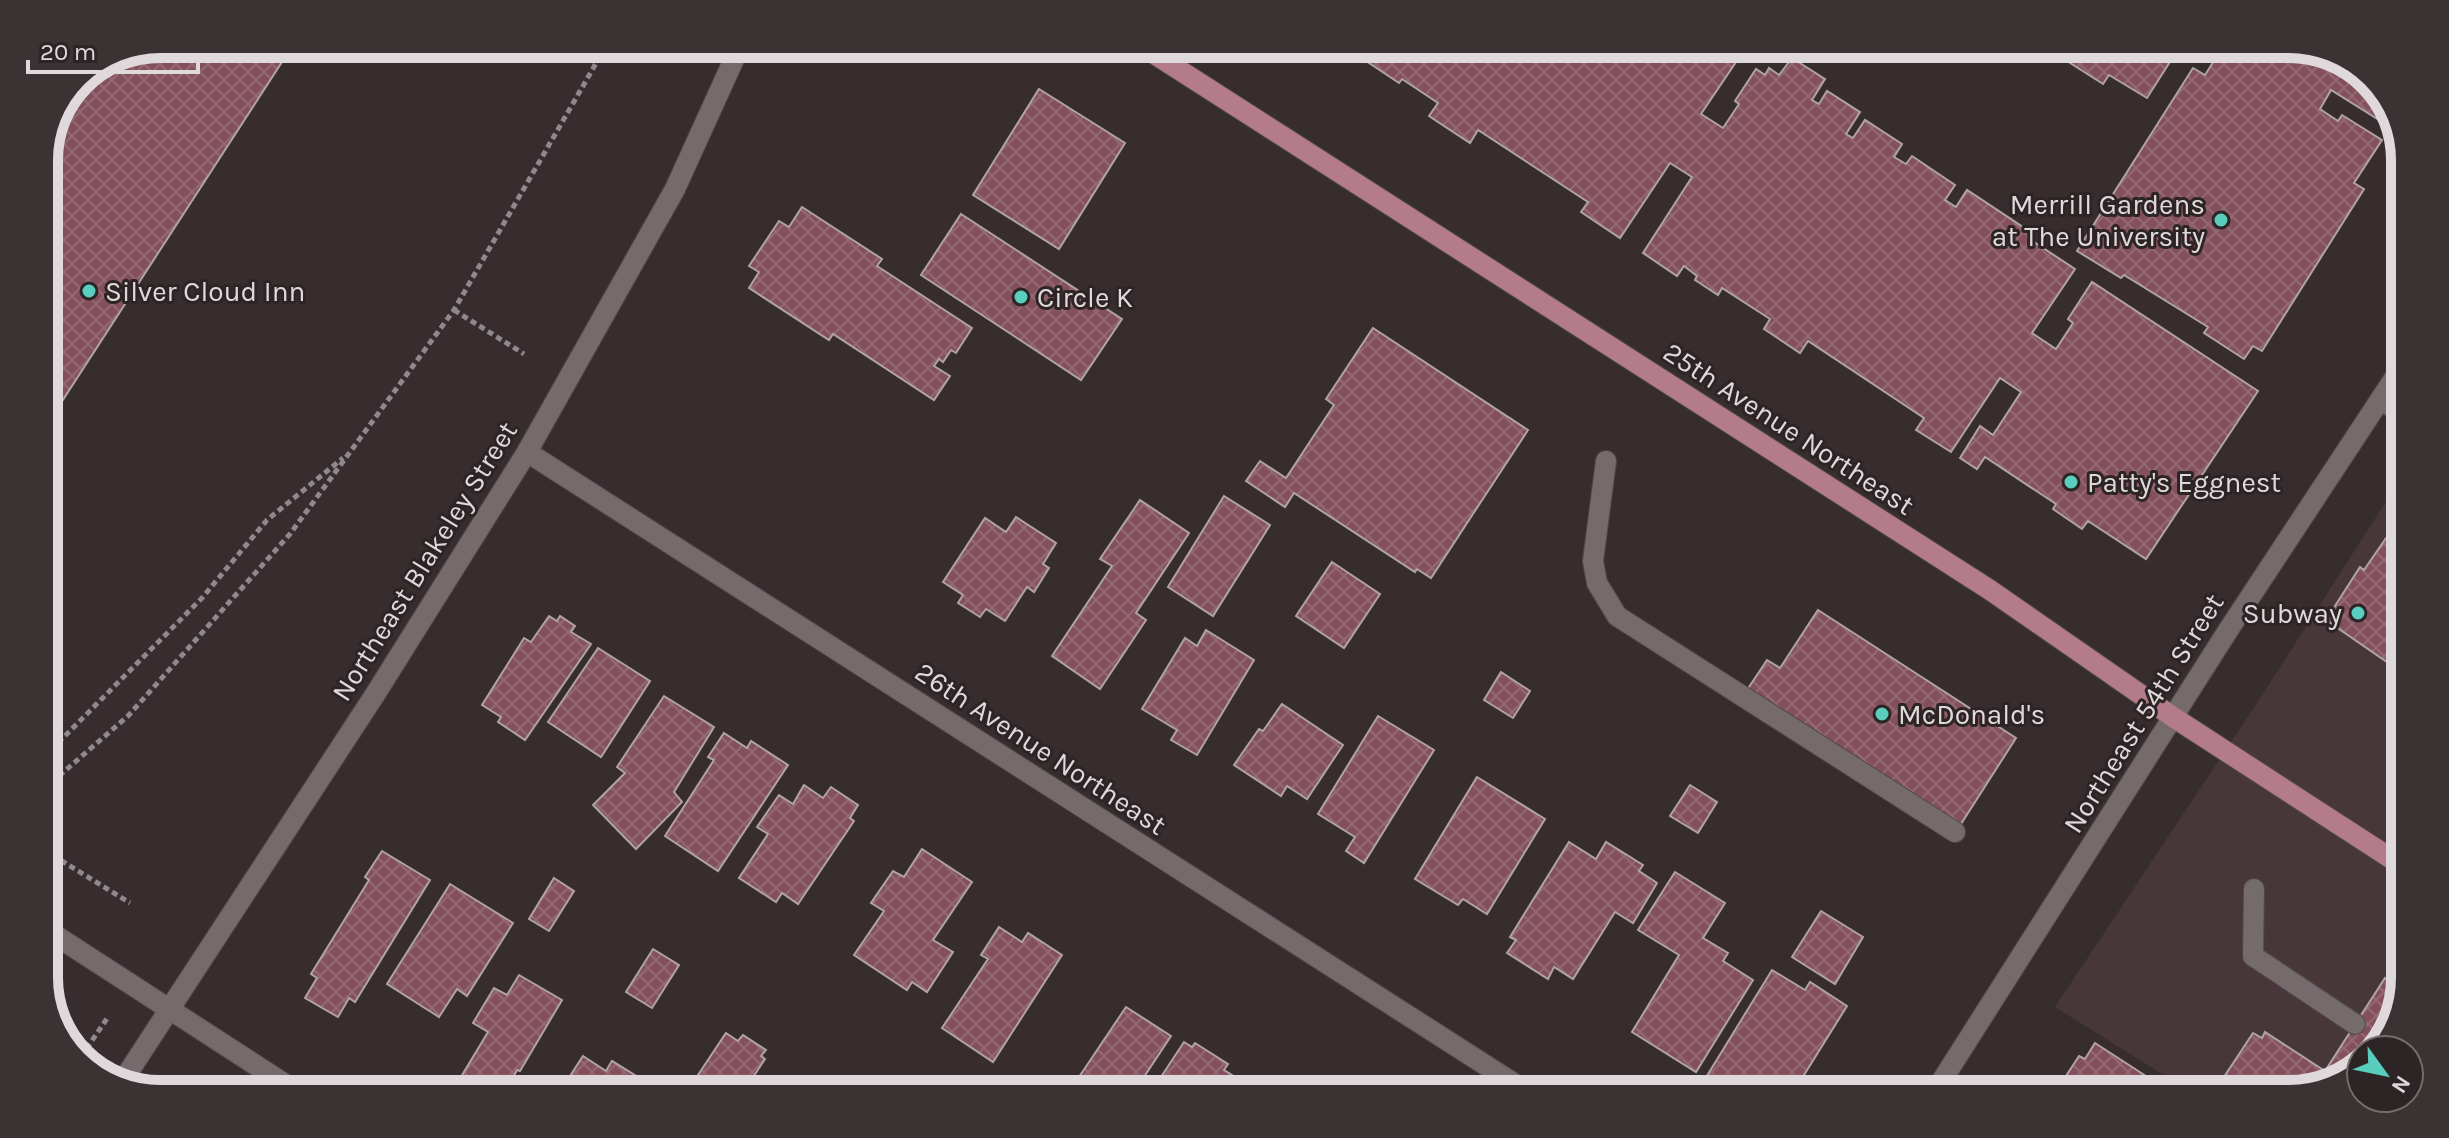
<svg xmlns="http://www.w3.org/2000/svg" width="2449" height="1138" font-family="Karla,sans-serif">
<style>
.built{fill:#47373b}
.building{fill:url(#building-cross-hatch);stroke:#afa3a5;stroke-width:2}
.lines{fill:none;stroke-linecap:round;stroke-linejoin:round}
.service-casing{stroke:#50494a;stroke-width:22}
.minor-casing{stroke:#50494a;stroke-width:22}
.secondary-casing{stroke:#50494a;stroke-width:22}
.primary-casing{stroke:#50494a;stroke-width:22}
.path{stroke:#90888a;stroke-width:5;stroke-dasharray:6 4;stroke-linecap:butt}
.service{stroke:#756a6c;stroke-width:20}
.minor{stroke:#756a6c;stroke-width:20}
.secondary{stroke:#756a6c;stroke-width:20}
.primary{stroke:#b47c8a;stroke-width:20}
.poi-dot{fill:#59cebf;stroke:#2d2425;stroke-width:3}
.labels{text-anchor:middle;stroke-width:6;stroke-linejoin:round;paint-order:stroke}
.poi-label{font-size:28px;fill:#e0d9db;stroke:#2d2425;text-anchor:start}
.street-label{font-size:28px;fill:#e0d9db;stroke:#2d2425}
.rim{fill:none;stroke:#e0d9db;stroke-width:10}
</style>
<defs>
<pattern id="building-cross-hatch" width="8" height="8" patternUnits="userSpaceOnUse" patternTransform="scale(2)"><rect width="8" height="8" fill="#83505c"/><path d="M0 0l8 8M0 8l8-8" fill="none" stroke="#946973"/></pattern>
</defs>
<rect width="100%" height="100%" fill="#372d2f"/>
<path class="built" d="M2394,489L2401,493L2396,1023L2361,1050V1065L2354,1074L2289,1094H2194L2055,1007L2259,700Z"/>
<g class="building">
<path d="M160,44L293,45L44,429V153L78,78Z"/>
<path d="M1348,49L1726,51L1738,59L1701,114L1723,128L1739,104L1735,101L1756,69L1765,75L1769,68L1779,75L1792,58L1825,79L1812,100L1819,104L1827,91L1860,112L1846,134L1853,138L1865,120L1902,144L1894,157L1906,164L1912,156L1955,185L1945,200L1956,207L1967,190L2032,233L2028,238L2075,269L2032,333L2056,349L2073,323L2068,319L2092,282L2258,391L2146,559L2088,521L2082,529L2053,509L2056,504L1985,457L1977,469L1960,458L1980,426L1993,435L2021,392L2000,378L1951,452L1916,430L1924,418L1808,341L1800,353L1764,329L1770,319L1722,288L1718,295L1695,280L1697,276L1684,266L1677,276L1643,253L1692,177L1670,163L1620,238L1581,212L1588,202L1478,130L1470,143L1429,116L1438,103L1402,79L1399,83Z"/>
<path d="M2053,52H2165L2173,57L2147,98L2109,75L2103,84Z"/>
<path d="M2219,53H2334L2385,95L2398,132L2331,90L2320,109L2338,121L2342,115L2382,140L2354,183L2364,189L2262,351L2253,346L2244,359L2204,333L2208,327L2124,275L2121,278L2077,251L2193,68L2205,75Z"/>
<path d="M1039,89L1125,143L1059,249L973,195Z"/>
<path d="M802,207L882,259L877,266L972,328L956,353L951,350L943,362L939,359L934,366L950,376L934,400L833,334L829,340L749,288L759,272L749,266L779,221L789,227Z"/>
<path d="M961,214L1122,319L1081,380L921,275Z"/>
<path d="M1373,328L1528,430L1431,578L1417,569L1415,572L1294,493L1285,507L1246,481L1260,461L1286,478L1334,405L1326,399Z"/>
<path d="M1224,496L1270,525L1213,616L1168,587Z"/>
<path d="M1140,500L1189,533L1136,613L1146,620L1100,689L1052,656L1112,566L1100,559Z"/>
<path d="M1016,517L1056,543L1043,564L1049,568L1034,592L1027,587L1005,621L986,609L980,617L958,603L963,595L943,582L985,518L1006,532Z"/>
<path d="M2401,534L2400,671L2326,620L2360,567L2364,570L2386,538Z"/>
<path d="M1332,562L1380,594L1344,648L1296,616Z"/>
<path d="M1818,610L2016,738L1959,827L1747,690L1767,660L1780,668Z"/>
<path d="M549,616L557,621L560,616L575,626L571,632L591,644L525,740L498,722L501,717L482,705L524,638L531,642Z"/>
<path d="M1206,630L1254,660L1197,755L1171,740L1177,730L1142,709L1185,638L1197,646Z"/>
<path d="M598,648L650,681L601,757L548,722Z"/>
<path d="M1501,672L1530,691L1513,718L1484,700Z"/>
<path d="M664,696L714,727L674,792L682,802L636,849L593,805L625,773L617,767Z"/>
<path d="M1282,704L1343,745L1307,799L1287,786L1281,796L1234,765L1259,729L1263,731Z"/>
<path d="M1378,716L1434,750L1364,863L1346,851L1355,837L1318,814Z"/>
<path d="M724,733L747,748L751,741L788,765L718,871L665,836L714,760L708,757Z"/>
<path d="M1477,777L1545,819L1487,914L1463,899L1458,905L1415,879Z"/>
<path d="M804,785L823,798L831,787L858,805L850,818L854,821L798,904L782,893L776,902L739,878L768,834L757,827L779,795L793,804Z"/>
<path d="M1690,785L1717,802L1698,833L1670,816Z"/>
<path d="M1569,842L1596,859L1606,842L1643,865L1639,871L1657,883L1633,923L1615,912L1573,979L1554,967L1548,979L1507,953L1516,940L1510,937Z"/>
<path d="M922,849L972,882L933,940L953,952L927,992L912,982L907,990L854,955L884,911L871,903L893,871L904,877Z"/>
<path d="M382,851L430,880L355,1002L349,998L338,1017L305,998L317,978L311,974L369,880L365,877Z"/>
<path d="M1675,872L1725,903L1703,938L1728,953L1723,961L1753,980L1696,1072L1632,1032L1679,955L1638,930Z"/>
<path d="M554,878L574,891L549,931L529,919Z"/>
<path d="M450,884L513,923L467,996L457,989L439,1017L387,984Z"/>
<path d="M1821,911L1863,937L1835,984L1792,957Z"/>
<path d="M999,927L1022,942L1028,933L1062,955L993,1062L942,1028L988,959L981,955Z"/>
<path d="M653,949L679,965L652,1008L626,992Z"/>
<path d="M1772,970L1805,990L1810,982L1847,1006L1804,1075L1813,1081L1806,1092H1724L1705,1079Z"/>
<path d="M519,975L562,1000L520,1071L517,1070L508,1087L477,1086L461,1077L488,1032L473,1023L494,988L507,995Z"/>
<path d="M2385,978L2396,986V1023L2374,1050H2361V1065L2354,1074L2289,1094H2244L2222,1080L2253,1033L2262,1038L2265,1032L2325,1071Z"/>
<path d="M1126,1007L1171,1036L1136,1089H1071Z"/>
<path d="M726,1033L738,1041L743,1035L766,1050L761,1056L765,1059L746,1088L690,1087Z"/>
<path d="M1184,1042L1192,1047L1195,1043L1228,1064L1224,1070L1232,1075L1223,1090L1153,1089Z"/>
<path d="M2095,1043L2166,1089L2164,1093H2055L2079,1056L2085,1059Z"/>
<path d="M583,1056L606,1071L612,1061L654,1087H563Z"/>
</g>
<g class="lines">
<g class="service-casing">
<g id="service">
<path d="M2380,400L2402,413"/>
<path d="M1606,461L1593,561L1597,583L1617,616L1955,832"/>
<path d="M2254,889L2253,956L2355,1024"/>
</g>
</g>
<g class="minor-casing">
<g id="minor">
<path d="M527,452L1526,1091"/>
<path d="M44,928L288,1086"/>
<path d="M1934,1093L2227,632L2403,365"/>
</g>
</g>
<g class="secondary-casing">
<path id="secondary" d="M120,1085L376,693L527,452L675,189L740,46"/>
</g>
<g class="primary-casing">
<path id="primary" d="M1145,48L1990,590L2173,717L2398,863"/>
</g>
<g class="path">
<path d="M454,310L524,354"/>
<path d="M44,757L202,598L267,520L343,458"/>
<path d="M44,789L128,716L290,534L454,310L606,46"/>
<path d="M44,850L130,903"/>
<path d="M81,1057L108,1017"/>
</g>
<use href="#service" class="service"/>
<use href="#minor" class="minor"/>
<use href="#secondary" class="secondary"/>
<use href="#primary" class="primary"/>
</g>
<g class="poi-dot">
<circle cx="2221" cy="220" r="8"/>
<circle cx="89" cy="291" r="8"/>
<circle cx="1021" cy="297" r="8"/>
<circle cx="2071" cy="482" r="8"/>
<circle cx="2358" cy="613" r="8"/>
<circle cx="1882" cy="714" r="8"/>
</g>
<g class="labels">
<g class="poi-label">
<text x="2205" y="214" text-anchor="end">Merrill Gardens<tspan x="2205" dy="32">at The University</tspan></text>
<text x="105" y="301">Silver Cloud Inn</text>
<text x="1037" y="307">Circle K</text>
<text x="2087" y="492">Patty's Eggnest</text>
<text x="2342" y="623" text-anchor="end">Subway</text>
<text x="1898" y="724">McDonald's</text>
</g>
<g class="street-label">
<text transform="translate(1789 428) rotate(33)" y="10">25th Avenue Northeast</text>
<text transform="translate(424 561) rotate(-58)" y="10">Northeast Blakeley Street</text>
<text transform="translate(2143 713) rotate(-58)" y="10">Northeast 54th Street</text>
<text transform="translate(1041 748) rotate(33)" y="10">26th Avenue Northeast</text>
</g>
</g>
<path d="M0 0H2449V1138H0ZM160 58H2289A102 102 0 0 1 2391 160V978A102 102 0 0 1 2289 1080H160A102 102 0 0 1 58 978V160A102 102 0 0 1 160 58Z" fill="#3b3234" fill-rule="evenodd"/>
<path class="rim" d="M160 58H2289A102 102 0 0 1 2391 160V978A102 102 0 0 1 2289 1080H160A102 102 0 0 1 58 978V160A102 102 0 0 1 160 58Z"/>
<g transform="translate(2385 1074) rotate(123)"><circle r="38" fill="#2d2425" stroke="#756c6e" stroke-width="2"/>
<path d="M0-6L14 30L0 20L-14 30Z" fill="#59cebf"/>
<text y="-12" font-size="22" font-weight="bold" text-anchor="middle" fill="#e0d9db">N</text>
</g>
<path d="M28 60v12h170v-12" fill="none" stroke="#e0d9db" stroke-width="4"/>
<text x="40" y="60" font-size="24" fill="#e0d9db" stroke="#2d2425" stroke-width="6" paint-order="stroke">20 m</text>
</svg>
